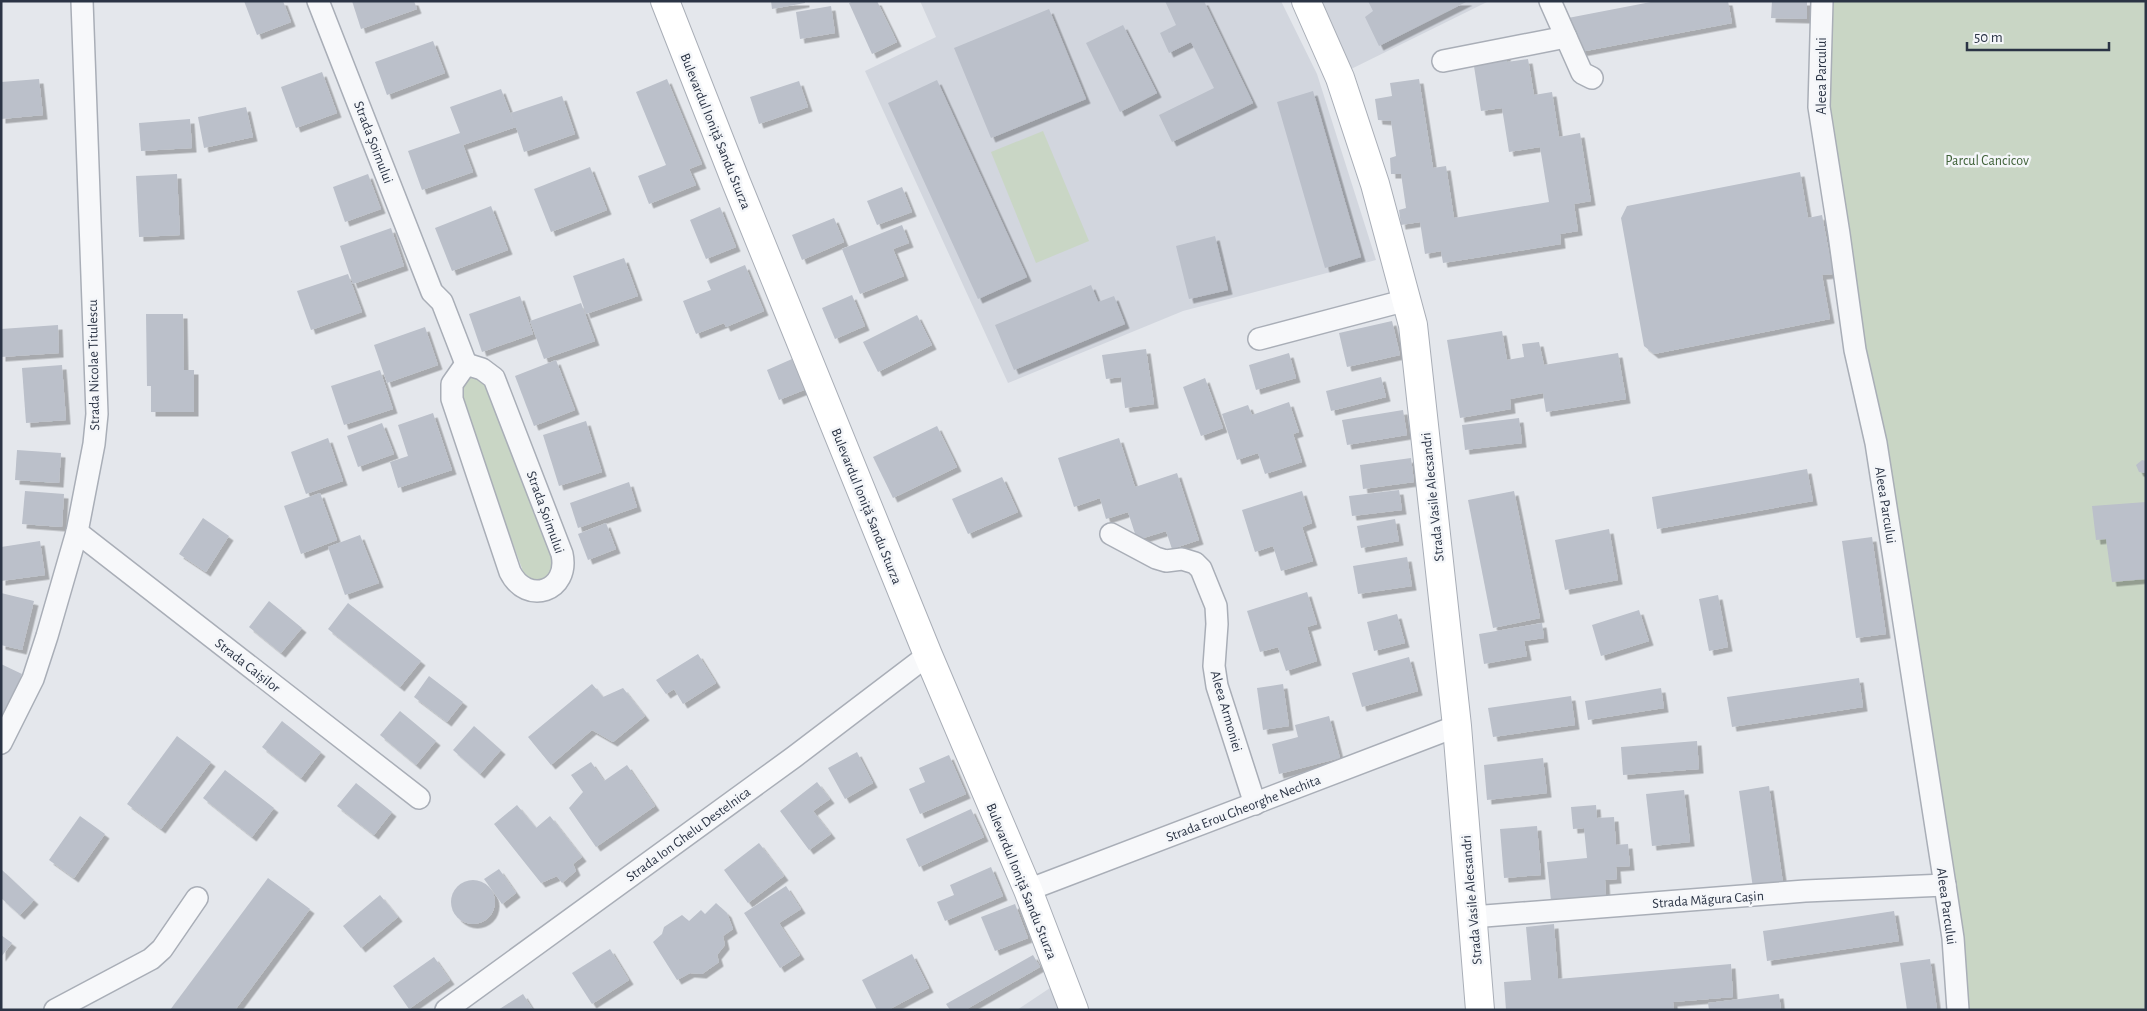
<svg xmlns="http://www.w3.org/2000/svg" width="2147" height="1011" font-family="'Alegreya Sans',sans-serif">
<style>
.built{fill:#d2d6de}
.green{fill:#c9d6c5}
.building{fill:#bbc0ca;filter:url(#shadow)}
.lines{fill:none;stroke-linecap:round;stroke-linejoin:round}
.street-casing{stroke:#a9aeb7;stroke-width:24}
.secondary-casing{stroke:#a9aeb7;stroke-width:30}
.street{stroke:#f7f8fa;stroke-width:21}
.secondary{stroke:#fff;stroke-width:28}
.labels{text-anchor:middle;stroke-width:5;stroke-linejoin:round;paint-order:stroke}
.street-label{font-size:14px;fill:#2b3445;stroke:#f4f6f9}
.park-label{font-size:14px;fill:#3f6138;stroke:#f4f6f9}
</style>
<defs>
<filter id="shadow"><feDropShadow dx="4.5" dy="4.5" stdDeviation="0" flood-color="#0004"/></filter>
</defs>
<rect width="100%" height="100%" fill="#e4e7ec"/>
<g class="built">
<path d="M920,1H1281L1317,74L1376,260L1183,311L1008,383L865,71L936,37Z"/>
<path d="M1311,1H1489L1343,73Z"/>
<path d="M1062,980L1072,1010H1017Z"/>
</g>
<g class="green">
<path d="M1822,1H2146V1010H1961L1855,350L1821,36Z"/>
<path d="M1043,131L1089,241L1036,263L991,152Z"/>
<path d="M472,376L483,378L555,563L556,573L535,585L524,574L459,397C460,387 462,380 472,376Z"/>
</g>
<g class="building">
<path d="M244,1H283L291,22L257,35Z"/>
<path d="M352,1H414L417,9L361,29Z"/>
<path d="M771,1H805V3L772,9Z"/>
<path d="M853,1H877L897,42L872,54L849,3Z"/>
<path d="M1165,1H1204L1253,103L1172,142L1159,115L1214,88L1191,42L1169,53L1160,33L1176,25Z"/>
<path d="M1368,1H1468L1379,46L1365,17L1373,11Z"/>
<path d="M1656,1H1728L1732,23L1575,53L1568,18Z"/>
<path d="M1772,1H1807V19L1771,18Z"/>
<path d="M831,6L835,33L800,39L796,12Z"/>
<path d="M1049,9L1086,99L991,138L954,48Z"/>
<path d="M1123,25L1157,93L1120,112L1086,43Z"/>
<path d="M433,41L445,73L387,95L375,62Z"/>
<path d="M1506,54L1507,62L1528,59L1534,95L1552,92L1559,137L1580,133L1591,201L1574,204L1578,231L1560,234L1561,244L1443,263L1441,251L1425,254L1420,222L1401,225L1399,210L1406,208L1401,174H1391L1390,158L1396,156L1391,121L1378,120L1375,99L1392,96L1390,83L1419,79L1433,168L1446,166L1454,218L1549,202L1540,147L1509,152L1502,108L1481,111L1473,60Z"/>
<path d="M322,72L337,113L296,128L281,87Z"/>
<path d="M39,79L43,115L1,119V82Z"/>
<path d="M667,79L702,164L689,169L696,185L649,204L638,176L666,165L636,92Z"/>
<path d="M937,80L1027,277L978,299L888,103Z"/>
<path d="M799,81L808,107L759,124L750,97Z"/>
<path d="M501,89L514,123L511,113L562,96L575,134L524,152L516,127L463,145L473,172L422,190L408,151L460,133L450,107Z"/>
<path d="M1313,91L1361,257L1325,268L1277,102Z"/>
<path d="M246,107L253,137L204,148L198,117Z"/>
<path d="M190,119L192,148L141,151L139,123Z"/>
<path d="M590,167L607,210L551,232L534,189Z"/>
<path d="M1800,172L1808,218L1822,215L1833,274L1822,275L1830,319L1654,354L1644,346L1621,218L1627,206Z"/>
<path d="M177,174L180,235L139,237L136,176Z"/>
<path d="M368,174L381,209L345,222L333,187Z"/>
<path d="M902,187L912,212L877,225L867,201Z"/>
<path d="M491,206L508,250L452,271L435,228Z"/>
<path d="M720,207L736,247L706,259L690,220Z"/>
<path d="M834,218L844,242L802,260L792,235Z"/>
<path d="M902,225L909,243L893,249L904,276L860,294L842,249Z"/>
<path d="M391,228L404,266L353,284L340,246Z"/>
<path d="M1215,236L1228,290L1189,299L1176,246Z"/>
<path d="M624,258L638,296L586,314L573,276Z"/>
<path d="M745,265L764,311L726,327L724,323L696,334L683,301L711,290L707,281Z"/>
<path d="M348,274L362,312L311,330L297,291Z"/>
<path d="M1091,285L1098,302L1114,296L1125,324L1014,370L995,325Z"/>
<path d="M852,295L865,326L835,339L822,308Z"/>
<path d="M520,296L533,334L482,352L469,314Z"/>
<path d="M581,303L595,341L544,359L530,321Z"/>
<path d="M146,314H183L184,370H194V412H151V386H147Z"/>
<path d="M917,315L932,345L878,372L863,342Z"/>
<path d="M1392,321L1400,355L1347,367L1339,333Z"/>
<path d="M58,325L59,353L1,357V329Z"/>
<path d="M425,327L438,365L387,383L374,345Z"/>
<path d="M1502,331L1507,360L1524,357L1522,344L1539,342L1544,365L1618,353L1626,399L1546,412L1543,393L1510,399L1511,409L1460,418L1447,340Z"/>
<path d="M1146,349L1154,404L1125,408L1121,377L1106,379L1102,355Z"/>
<path d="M1289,353L1296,378L1256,390L1249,365Z"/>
<path d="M792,359L804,390L779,400L767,370Z"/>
<path d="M556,360L575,410L534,426L515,376Z"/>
<path d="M62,365L66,420L26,423L22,368Z"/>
<path d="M380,370L393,409L344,425L331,386Z"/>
<path d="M1381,377L1386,397L1331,411L1326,391Z"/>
<path d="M1205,378L1223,428L1201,436L1183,387Z"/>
<path d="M1289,402L1299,432L1293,434L1302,462L1265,474L1258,453L1237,460L1222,414L1248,405L1252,415Z"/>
<path d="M1403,410L1407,435L1347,445L1342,420Z"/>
<path d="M433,413L452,470L398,488L390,462L408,456L398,425Z"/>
<path d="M1519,418L1522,443L1465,450L1462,425Z"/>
<path d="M586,421L602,472L559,486L543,435Z"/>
<path d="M382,423L394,454L358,467L347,436Z"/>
<path d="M937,426L957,467L893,498L873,457Z"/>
<path d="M328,438L343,481L306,494L291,452Z"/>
<path d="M1119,438L1135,487L1177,473L1199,540L1172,549L1166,531L1137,540L1128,512L1106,519L1100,498L1074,507L1058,458Z"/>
<path d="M17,450L61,453L59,483L15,480Z"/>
<path d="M1411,458L1414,482L1363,489L1360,465Z"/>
<path d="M2142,460L2146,461V472L2144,473L2139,472L2136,465Z"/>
<path d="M1807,469L1813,501L1657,529L1652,497Z"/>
<path d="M1002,477L1018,512L968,534L952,499Z"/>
<path d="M629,482L637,507L578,528L570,503Z"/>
<path d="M1399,490L1402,510L1352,516L1349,496Z"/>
<path d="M25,491L64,494L62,527L22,524Z"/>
<path d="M1302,491L1312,523L1302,527L1313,561L1281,571L1273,546L1255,552L1242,510Z"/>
<path d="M1514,491L1540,618L1493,628L1468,500Z"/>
<path d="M320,493L337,540L301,554L284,506Z"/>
<path d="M2146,502V579L2112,582L2106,539L2096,540L2092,506Z"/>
<path d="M203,518L229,536L206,572L179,554Z"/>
<path d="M1395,519L1399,541L1361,548L1357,526Z"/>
<path d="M606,523L616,549L588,560L578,534Z"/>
<path d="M1609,529L1618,580L1565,590L1555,540Z"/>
<path d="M360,535L379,583L345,595L328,547Z"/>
<path d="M1872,537L1886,634L1856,638L1842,541Z"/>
<path d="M40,541L45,575L1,581V547Z"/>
<path d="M1407,557L1412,586L1358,594L1353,566Z"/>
<path d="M1307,592L1317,624L1307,627L1317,661L1286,671L1278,647L1260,652L1247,611Z"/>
<path d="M1,593L34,601L22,650L1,645Z"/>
<path d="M1718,595L1728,647L1709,651L1699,599Z"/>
<path d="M269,601L302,628L281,653L249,627Z"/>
<path d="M348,603L421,661L400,687L328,629Z"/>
<path d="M1639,610L1649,641L1601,656L1592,625Z"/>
<path d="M1397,614L1405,643L1374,651L1367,622Z"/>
<path d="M1542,623L1544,638L1524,641L1527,656L1484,664L1479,634Z"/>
<path d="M698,654L716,683L683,704L674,689L666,694L656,680Z"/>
<path d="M1409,657L1418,691L1362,707L1352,673Z"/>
<path d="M1,664L22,674L3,716L1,715Z"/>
<path d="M429,676L463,702L447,722L414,697Z"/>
<path d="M1859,678L1863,707L1732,727L1727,697Z"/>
<path d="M592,684L603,697L623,688L645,716L613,742L592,730L551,765L528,737Z"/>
<path d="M1283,684L1289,726L1263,730L1257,688Z"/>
<path d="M1661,688L1664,708L1588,720L1585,701Z"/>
<path d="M1571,696L1575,725L1493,737L1488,708Z"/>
<path d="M400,711L436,741L416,765L380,735Z"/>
<path d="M1329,716L1340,758L1279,774L1272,744L1298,737L1295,725Z"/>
<path d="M282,721L321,752L301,778L262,747Z"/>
<path d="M474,726L501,750L480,774L453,750Z"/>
<path d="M177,736L211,762L161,829L127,804Z"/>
<path d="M1697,741L1699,769L1623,775L1621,747Z"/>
<path d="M857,752L873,783L845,799L828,768Z"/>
<path d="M949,755L966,794L920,814L909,789L925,782L919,768Z"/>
<path d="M1543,758L1547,793L1487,800L1484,765Z"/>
<path d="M591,762L604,781L627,765L655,806L596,847L569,808L583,792L571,775Z"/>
<path d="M225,770L274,808L252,837L203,798Z"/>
<path d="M817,782L830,799L813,811L831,834L809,850L780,811Z"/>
<path d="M356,783L392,812L374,835L337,806Z"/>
<path d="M1769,786L1783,883L1753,888L1739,791Z"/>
<path d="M1684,790L1690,842L1652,846L1646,794Z"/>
<path d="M517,805L536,828L550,816L582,857L573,864L576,871L562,883L557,876L541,883L494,824Z"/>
<path d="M1596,805L1597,818L1614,817L1616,845L1628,844L1630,866L1616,867L1617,879L1605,880L1606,897L1551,901L1547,862L1587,858L1584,828L1573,829L1571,807Z"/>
<path d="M971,809L984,837L919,867L906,839Z"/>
<path d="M80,816L105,834L74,878L49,860Z"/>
<path d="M1537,826L1541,875L1504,878L1500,829Z"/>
<path d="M759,843L784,876L748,903L724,870Z"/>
<path d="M991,867L1003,896L945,921L937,902L954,895L950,885Z"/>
<path d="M1,869L34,900L20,915L1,898Z"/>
<path d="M499,869L516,893L502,904L484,879Z"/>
<path d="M268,878L310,909L235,1010H170Z"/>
<circle cx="473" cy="902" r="22"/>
<path d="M786,886L801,909L779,923L800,955L780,968L744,913Z"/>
<path d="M380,895L398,917L361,948L343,926Z"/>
<path d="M716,903L727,913L733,929L723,936L725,945L717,955L719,962L702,974L690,973L677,980L653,942L662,934L664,927L682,915L689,921L701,910L705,914Z"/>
<path d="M1015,904L1028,938L995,951L981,917Z"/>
<path d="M1894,911L1899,941L1767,961L1763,931Z"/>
<path d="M1554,924L1558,979L1731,964L1733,997L1673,1002L1674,1010H1506L1504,982L1531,980L1526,927Z"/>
<path d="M1,935L12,943L1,957Z"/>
<path d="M610,949L629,980L592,1004L572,973Z"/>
<path d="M912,954L929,988L888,1010H877L862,980Z"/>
<path d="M1033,955L1040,967L965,1010H950L946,1004Z"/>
<path d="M434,957L450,980L409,1009L393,986Z"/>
<path d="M1930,959L1937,1010H1907L1900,963Z"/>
<path d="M523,994L533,1010H498Z"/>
<path d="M1779,994L1781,1010H1709L1708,1003Z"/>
</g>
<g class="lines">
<g class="street-casing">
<g id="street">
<path d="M318,1L432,292L442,302L466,364"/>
<path d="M1550,1L1582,73L1592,78"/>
<path d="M1822,1L1819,107L1839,234L1855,350L1876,443L1945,885L1953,938L1958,1010"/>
<path d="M1443,61L1566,37"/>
<path d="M1259,339L1407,300"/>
<path d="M466,364L482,369L494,378L562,554C570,591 527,606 510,572L452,399V384Z"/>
<path d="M77,532L419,798"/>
<path d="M1111,534L1156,558L1166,561L1182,559L1195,563L1201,569L1216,606L1217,624L1214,666L1217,686L1255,804"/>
<path d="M1,743L33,679L47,636L77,532L94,444L97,414L82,1"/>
<path d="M1028,890L1457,726"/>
<path d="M1472,917L1805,891L1945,885"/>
<path d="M55,1010L151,959L162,949L197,898"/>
<path d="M446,1010L794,757L928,655"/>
</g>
</g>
<g class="secondary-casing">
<g id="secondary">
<path d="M665,1L736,182L928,655L1028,890L1074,1010"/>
<path d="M1306,1L1340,78L1375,184L1413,325L1457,726L1480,1010"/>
</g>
</g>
<use href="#street" class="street"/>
<use href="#secondary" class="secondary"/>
</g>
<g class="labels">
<g class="street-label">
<text transform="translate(1821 76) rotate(-90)" y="5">Aleea Parcului</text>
<text transform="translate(716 131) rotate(68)" y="5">Bulevardul Ioniță Sandu Sturza</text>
<text transform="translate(374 142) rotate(69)" y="5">Strada Șoimului</text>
<text transform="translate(93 365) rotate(-91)" y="5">Strada Nicolae Titulescu</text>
<text transform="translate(1432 497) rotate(-96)" y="5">Strada Vasile Alecsandri</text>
<text transform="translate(1886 505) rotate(81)" y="5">Aleea Parcului</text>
<text transform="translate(867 506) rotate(68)" y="5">Bulevardul Ioniță Sandu Sturza</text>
<text transform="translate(546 512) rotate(70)" y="5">Strada Șoimului</text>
<text transform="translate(248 665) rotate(38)" y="5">Strada Caișilor</text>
<text transform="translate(1227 711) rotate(74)" y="5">Aleea Armoniei</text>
<text transform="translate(1243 808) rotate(-21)" y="5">Strada Erou Gheorghe Nechita</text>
<text transform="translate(688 834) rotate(-36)" y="5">Strada Ion Ghelu Destelnica</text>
<text transform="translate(1022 881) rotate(68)" y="5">Bulevardul Ioniță Sandu Sturza</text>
<text transform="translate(1708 899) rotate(-4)" y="5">Strada Măgura Cașin</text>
<text transform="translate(1471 900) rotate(-95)" y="5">Strada Vasile Alecsandri</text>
<text transform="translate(1947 906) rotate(82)" y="5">Aleea Parcului</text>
</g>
<g class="park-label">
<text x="1987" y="165">Parcul Cancicov</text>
</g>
</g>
<rect width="2147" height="1011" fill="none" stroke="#2b3445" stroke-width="5"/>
<path d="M1967 42v8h142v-8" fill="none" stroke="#2b3445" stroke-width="2.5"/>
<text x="1974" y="42" font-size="15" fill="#2b3445" stroke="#f4f6f9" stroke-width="4" paint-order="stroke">50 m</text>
</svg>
